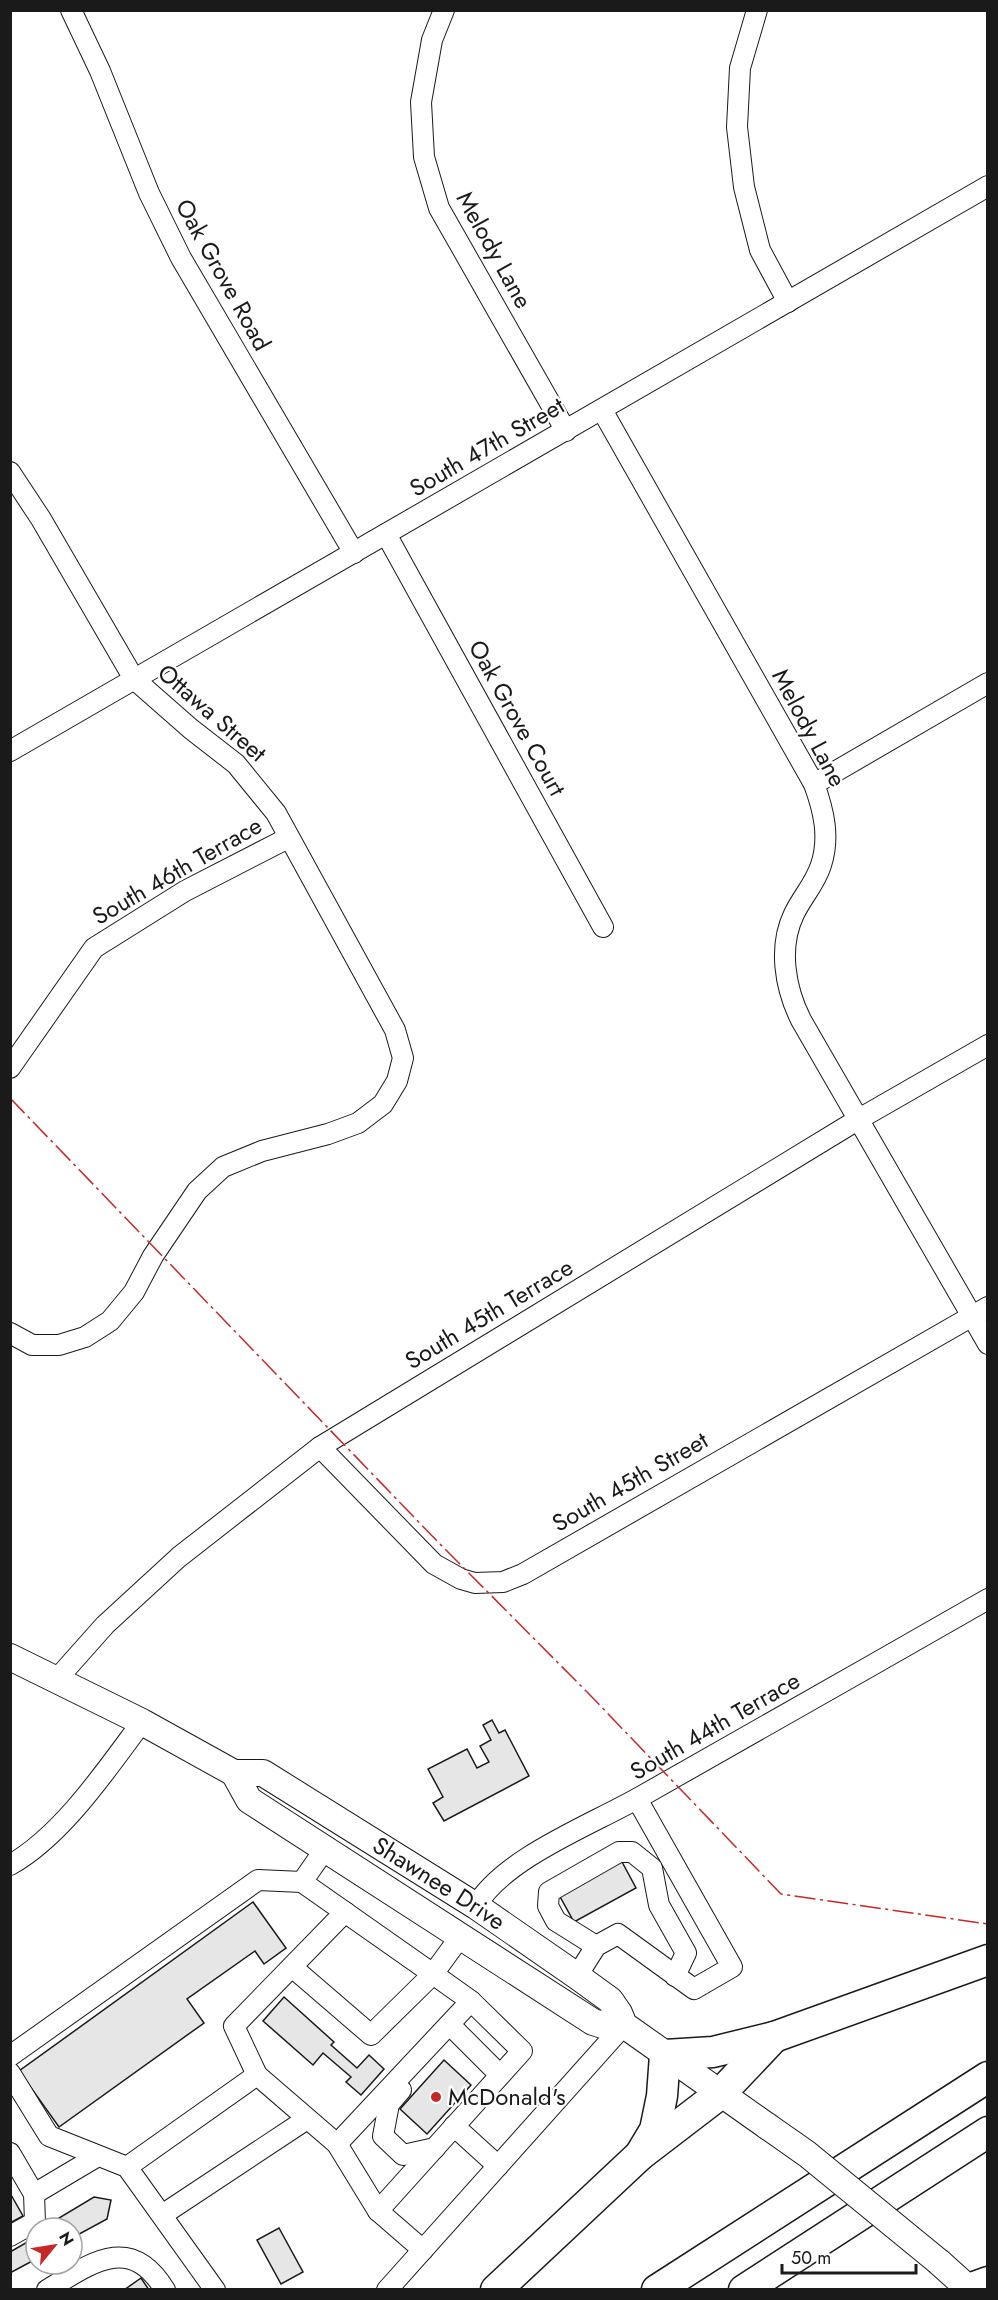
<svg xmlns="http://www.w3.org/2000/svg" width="998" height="2300" font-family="Jost,sans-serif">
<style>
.building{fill:#e6e6e6;stroke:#1a1a1a;stroke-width:1.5}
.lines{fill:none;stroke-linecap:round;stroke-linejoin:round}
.minor-casing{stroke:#1a1a1a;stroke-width:22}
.major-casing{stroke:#1a1a1a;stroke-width:28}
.highway-casing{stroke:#1a1a1a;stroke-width:33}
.minor{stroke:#fff;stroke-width:20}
.major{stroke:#fff;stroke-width:26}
.highway{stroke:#fff;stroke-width:30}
.major-bridge-casing{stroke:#1a1a1a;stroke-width:28;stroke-linecap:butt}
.major-bridge{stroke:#fff;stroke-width:26}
.power{stroke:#c62828;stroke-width:1.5;stroke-dasharray:21 4.5 3 4.5;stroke-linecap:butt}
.poi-dot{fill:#c62828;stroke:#fff;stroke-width:2}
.labels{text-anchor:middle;stroke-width:4.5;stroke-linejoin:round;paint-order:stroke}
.street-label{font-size:24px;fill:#1a1a1a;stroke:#fff}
.poi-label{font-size:24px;fill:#1a1a1a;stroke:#fff;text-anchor:start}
</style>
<rect width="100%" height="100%" fill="#fff"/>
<g class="building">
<path d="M492,1720L499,1733L505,1730L529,1776L444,1821L433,1803L443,1797L428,1769L467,1749L477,1768L489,1762L480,1746L491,1740L483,1725Z"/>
<path d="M621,1860L636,1888L574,1922L558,1893Z"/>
<path d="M253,1902L286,1948L264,1964L255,1951L187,1999L204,2023L59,2127L19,2071Z"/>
<path d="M284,1997L334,2042L331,2045L357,2068L369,2055L384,2069L361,2095L346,2082L351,2077L323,2053L313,2065L263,2021Z"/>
<path d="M444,2060L471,2085L427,2134L400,2109Z"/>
<path d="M10,2193L23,2216L10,2223Z"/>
<path d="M94,2197L111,2200L107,2219L72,2238V2228H51L49,2224Z"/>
<path d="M279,2228L303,2272L281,2284L257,2240Z"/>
<path d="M36,2237V2259L10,2273V2252Z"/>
<path d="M141,2278L149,2290H124Z"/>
</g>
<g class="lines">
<g class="minor-casing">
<g id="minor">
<path d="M71,10L100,71L149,193L181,258L354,553"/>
<path d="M444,10L432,40L421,102L424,157L439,208L566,431"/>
<path d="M757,10L740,68L737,127L744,187L760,250L788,302"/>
<path d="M602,410L814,784C824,811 830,838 821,865C815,884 802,897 794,914C778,947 785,988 801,1020L988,1344"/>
<path d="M10,472L41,519L134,679L191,729L236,764L276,813L395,1030L403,1058L397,1081L383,1104L358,1123L328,1134L262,1151L223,1167L197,1191L153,1256L134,1292L110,1321L85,1337L59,1345H32L10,1333"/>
<path d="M386,534L603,927"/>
<path d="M10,751L988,186"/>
<path d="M814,784L988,683"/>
<path d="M10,1068L94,948L185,891L288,838"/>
<path d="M320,1447L434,1564L461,1579L475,1583L503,1582L523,1574L988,1307"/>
<path d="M57,1679L105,1625L179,1557L320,1447L859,1119L988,1045"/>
<path d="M325,1849L302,1882L433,1974L460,1937"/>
<path d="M10,1865C62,1836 107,1769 142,1722"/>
<path d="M476,1906C504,1858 591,1825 640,1797C756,1732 872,1665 988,1599"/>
<path d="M345,1912L234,2026L257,2075L337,2144L378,2211L423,2250"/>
<path d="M596,1946L556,1921L548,1906L549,1892L619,1852H632L652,1868L659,1905L686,1953L675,1976"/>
<path d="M292,1967L371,2035L433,1974L471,2001L522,2051L378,2211"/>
<path d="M577,1976L596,1946L618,1934L694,1989L732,1967L637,1799"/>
<path d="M450,2025L500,2075"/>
<path d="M10,2056L258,1880L302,1882"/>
<path d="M10,2073L49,2136L127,2167L215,2290"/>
<path d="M401,2090L389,2104L383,2136L403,2155L435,2148"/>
<path d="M454,2126L498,2166"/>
<path d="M337,2144L471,2001"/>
<path d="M10,2153L34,2194L35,2222L10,2236"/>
<path d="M127,2167L257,2075"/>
<path d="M34,2194L98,2156"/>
<path d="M162,2215L307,2119"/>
<path d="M47,2290C90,2264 130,2232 165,2290"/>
<path d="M387,2290L624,2025"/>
</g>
</g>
<g class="major-casing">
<g id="major">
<path id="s1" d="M10,1657L142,1722L234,1773H263L476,1906L577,1976L610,2000L619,2013L624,2025L767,2126"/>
<path d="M234,1773L249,1800L593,2022L609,2027L624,2025"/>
<path d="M939,2262L970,2290"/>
</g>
</g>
<g class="highway-casing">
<g id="highway">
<path d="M640,2155L655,2130L662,2096L665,2055L713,2052L774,2037L988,1960"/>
<path d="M496,2290L640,2155L721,2093L774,2037"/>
<path d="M657,2290L988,2077"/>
<path d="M744,2290L988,2132"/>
<path d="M966,2290L988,2282"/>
</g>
</g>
<use href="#minor" class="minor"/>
<use href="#major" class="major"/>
<use href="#highway" class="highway"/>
<g class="major-bridge-casing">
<path id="major-bridge" d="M767,2126L807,2154L939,2262"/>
</g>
<use href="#major-bridge" class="major-bridge"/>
<path class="power" d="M10,1098L438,1542L589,1694L781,1894L988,1924"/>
</g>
<circle class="poi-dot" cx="436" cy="2097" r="6"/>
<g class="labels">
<g class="street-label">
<text transform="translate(494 250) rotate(61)" y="8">Melody Lane</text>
<text transform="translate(223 275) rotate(61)" y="8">Oak Grove Road</text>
<text transform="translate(487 447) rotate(-30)" y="8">South 47th Street</text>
<text transform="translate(212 713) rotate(41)" y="8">Ottawa Street</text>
<text transform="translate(517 718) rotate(61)" y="8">Oak Grove Court</text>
<text transform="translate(809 728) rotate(62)" y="8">Melody Lane</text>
<text transform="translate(177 871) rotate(-30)" y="8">South 46th Terrace</text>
<text transform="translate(489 1314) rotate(-31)" y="8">South 45th Terrace</text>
<text transform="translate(630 1482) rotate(-30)" y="8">South 45th Street</text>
<text transform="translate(715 1726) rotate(-30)" y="8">South 44th Terrace</text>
<text dy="8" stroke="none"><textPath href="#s1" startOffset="489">Shawnee Drive</textPath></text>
</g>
<g class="poi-label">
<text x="448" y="2105">McDonald's</text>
</g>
</g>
<rect width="998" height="2300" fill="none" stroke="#1a1a1a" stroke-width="24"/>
<g transform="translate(54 2246) rotate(60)"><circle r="28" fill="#ffffff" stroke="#a3a3a3" stroke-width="1.5"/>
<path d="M0-4.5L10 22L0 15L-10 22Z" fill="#c62828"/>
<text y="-9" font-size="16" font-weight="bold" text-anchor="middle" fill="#1a1a1a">N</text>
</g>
<path d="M782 2264v9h134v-9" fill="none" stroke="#1a1a1a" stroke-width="3"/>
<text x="791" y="2264" font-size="18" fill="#1a1a1a" stroke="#ffffff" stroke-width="4.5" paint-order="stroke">50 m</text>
</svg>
